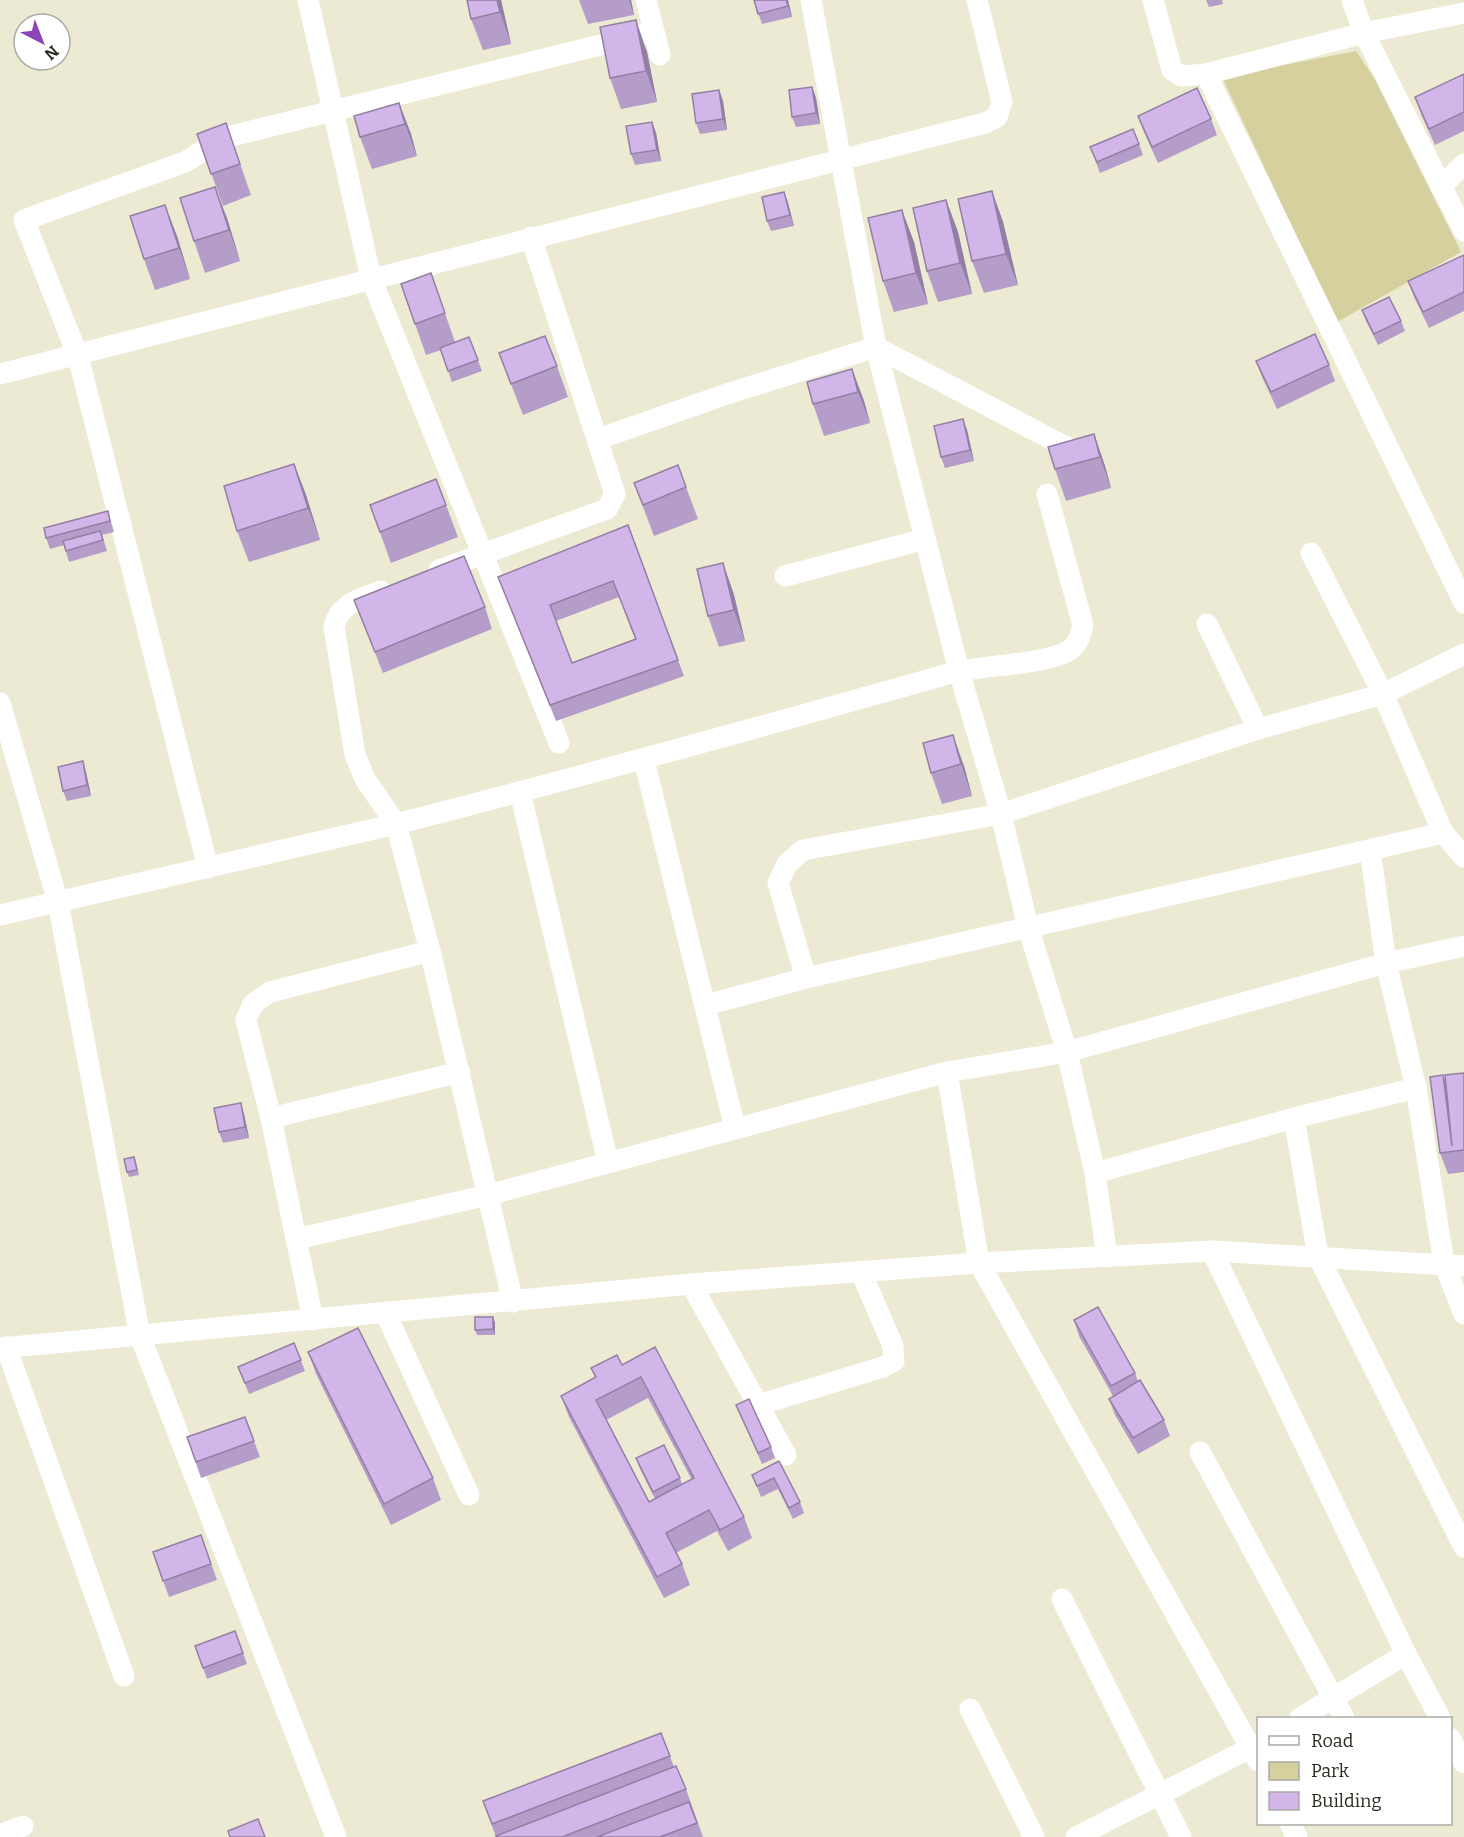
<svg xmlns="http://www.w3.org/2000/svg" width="1464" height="1837" font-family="Bitter,serif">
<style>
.green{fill:#d5d09d}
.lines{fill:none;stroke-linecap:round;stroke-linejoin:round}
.minor{stroke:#fff;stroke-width:21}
.wall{fill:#b59dc9;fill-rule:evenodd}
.shaded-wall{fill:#937fa4}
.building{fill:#d2b6ea;stroke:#937fa4;stroke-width:1.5;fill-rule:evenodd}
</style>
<rect width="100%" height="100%" fill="#ecead3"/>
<path class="green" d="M1356,51L1374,78L1461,252L1337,322L1222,77Z"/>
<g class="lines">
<g class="minor">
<path d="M308,0L371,278L559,743"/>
<path d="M646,0L660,55"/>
<path d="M811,0L876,347L959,671L1001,814L1028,927L1067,1052L1095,1173L1107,1257"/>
<path d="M1153,0L1172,70L1181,76L1206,74"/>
<path d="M1352,0L1364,33L1464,231"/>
<path d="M1464,13L1364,33L1206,74L1464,603"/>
<path d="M1441,187L1464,164"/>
<path d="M0,374L985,123L997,117L1002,102L977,0"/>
<path d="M598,439L727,394L876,347L1068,448"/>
<path d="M1311,553L1383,694L1443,833L1464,857"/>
<path d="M439,570L607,509L615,494L531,237"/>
<path d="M785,576L925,539"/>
<path d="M1207,624L1258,729"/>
<path d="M0,703L58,902L140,1336L336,1837"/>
<path d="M644,760L735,1128"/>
<path d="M520,792L608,1162"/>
<path d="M208,868L78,356L24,220L185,162L223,138L653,32"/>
<path d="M0,915L396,824L365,779L355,755L334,627C339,603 361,599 381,591"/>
<path d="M1464,946L1386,963L1416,1088L1444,1264L1464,1314"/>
<path d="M806,978L778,883L787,864L803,850L1001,814L1258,729L1383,694L1464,654"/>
<path d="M706,1005L806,978L1443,833"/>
<path d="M947,1072L979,1263L1258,1761"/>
<path d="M271,1118L460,1072"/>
<path d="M1294,1118L1318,1256L1464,1547"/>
<path d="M1095,1173L1294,1118L1416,1088"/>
<path d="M296,1239L488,1195L947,1072L1067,1052L1386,963L1370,850"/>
<path d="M1212,1251L1406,1654L1440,1718"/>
<path d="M691,1284L786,1455"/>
<path d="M513,1302L430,951L396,824C581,777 764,726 948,674C979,665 1044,665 1068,651C1078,645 1081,635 1083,625L1047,494"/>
<path d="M386,1314L469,1495"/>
<path d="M313,1320L271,1118L246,1020L253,1004L270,992L430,951"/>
<path d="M6,1347L124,1676"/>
<path d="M0,1348L691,1284L979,1263L1212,1251L1464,1266"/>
<path d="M758,1405L883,1367L894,1361L893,1346L861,1272"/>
<path d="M1200,1452L1344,1718"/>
<path d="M1062,1599L1181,1837"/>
<path d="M970,1709L1034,1837"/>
<path d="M1300,1718L1406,1654"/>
<path d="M1450,1738L1464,1763"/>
<path d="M1290,1824L1297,1837"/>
<path d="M0,1835L23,1826"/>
<path d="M1076,1837L1258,1744"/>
</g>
</g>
<g class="wall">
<path d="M467,0H501L511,44L483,50L471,19Z"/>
<path d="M579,0H631L634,15L588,24Z"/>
<path d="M754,0H788L792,17L762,24Z"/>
<path d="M1206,0H1222L1223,4L1209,7Z"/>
<path d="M647,52L657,102L621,109L610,78Z"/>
<path d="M1464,74V131L1435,145L1421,114L1415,97Z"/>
<path d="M812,87L816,98L820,124L796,127L792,117Z"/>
<path d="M719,90L723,101L727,130L700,134L696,123Z"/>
<path d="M399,103L411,134L417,156L372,169L360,137Z"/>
<path d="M1138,116L1211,119L1217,135L1158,163L1144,132Z"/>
<path d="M652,122L656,133L661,161L635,165L631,154Z"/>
<path d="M226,123L251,195L223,206L197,134Z"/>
<path d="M1139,144L1143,155L1100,173L1090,147Z"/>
<path d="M992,191L1003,222L1018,285L984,293L972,261Z"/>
<path d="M784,192L788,203L794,226L771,231L767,221Z"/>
<path d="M946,200L958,232L972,294L938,302L927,271Z"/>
<path d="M227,218L240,261L205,273L194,241Z"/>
<path d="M177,236L190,279L155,290L144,259Z"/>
<path d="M914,242L928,304L894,312L883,281Z"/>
<path d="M1464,255V311L1429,328L1414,297L1408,281Z"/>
<path d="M431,273L455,342L469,337L482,371L452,382L441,350L426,355L401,284Z"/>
<path d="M1362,310L1401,321L1405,331L1378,345L1366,321Z"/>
<path d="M499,353L557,366L568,397L523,415Z"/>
<path d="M1256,361L1329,365L1335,381L1277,409L1262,377Z"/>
<path d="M852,369L864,401L870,423L824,436L813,404Z"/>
<path d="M963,419L967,430L974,461L945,468L941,457Z"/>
<path d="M1094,434L1105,466L1111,488L1066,501L1055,469Z"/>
<path d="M294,464L306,495L320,540L249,562L237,531Z"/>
<path d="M634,483L686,487L698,519L654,536Z"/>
<path d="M370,505H446L458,537L391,563Z"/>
<path d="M108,511L114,532L102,535L107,551L69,562L64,545L50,549L46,538Z"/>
<path d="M628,525L684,676L556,721L498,577ZM619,597L635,639L572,663L556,621Z"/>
<path d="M723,563L734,595L745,641L719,647L708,616Z"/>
<path d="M354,600L485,607L492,629L383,673Z"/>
<path d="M923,743L964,766L972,796L942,804L931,773Z"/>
<path d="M86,772L91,796L67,801L63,791Z"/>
<path d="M1464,1073V1172L1448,1174L1440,1153L1443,1075L1446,1082Z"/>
<path d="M244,1114L249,1138L223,1143L219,1132Z"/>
<path d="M136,1162L139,1175L129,1177L127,1172Z"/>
<path d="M493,1317L495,1323V1335H477L475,1330Z"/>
<path d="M1074,1320L1135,1373L1138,1381L1164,1420L1170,1436L1138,1454L1115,1415L1109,1399L1113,1396L1079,1336Z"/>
<path d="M294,1343L305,1371L249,1394L238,1367Z"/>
<path d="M655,1347L744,1517L752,1538L728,1551L717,1531L676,1553L682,1564L690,1585L664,1598L569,1417L561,1396L595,1378L591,1368L622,1365ZM648,1398L692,1480L682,1485L680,1478L636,1458L640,1469L655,1499L649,1502L606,1420Z"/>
<path d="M308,1352L433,1478L441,1500L391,1525L316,1374Z"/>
<path d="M736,1405L771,1447L775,1458L762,1464Z"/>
<path d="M245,1417L260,1457L201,1478L187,1437Z"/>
<path d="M779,1461L800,1502L804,1513L793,1519L778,1489L761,1497L752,1475Z"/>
<path d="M201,1535L217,1580L169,1597L153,1552Z"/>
<path d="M235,1631L247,1664L207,1679L195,1646Z"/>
<path d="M661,1733L674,1767L686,1789L703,1837H496L483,1801Z"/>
</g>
<g class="shaded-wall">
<path d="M497,0H501L511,44L500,12Z"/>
<path d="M629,0H631L634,15Z"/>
<path d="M786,0H788L792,17L788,6Z"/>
<path d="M636,20L647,52L657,102L646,71Z"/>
<path d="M812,87L816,98L820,124L816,113Z"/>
<path d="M719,90L723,101L727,130L723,119Z"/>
<path d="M399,103L411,134L417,156L405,124Z"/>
<path d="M652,122L656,133L661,161L657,150Z"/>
<path d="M215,187L227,218L240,261L229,230Z"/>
<path d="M992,191L1003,222L1018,285L1006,254Z"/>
<path d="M784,192L788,203L794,226L790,215Z"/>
<path d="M946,200L958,232L972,294L960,263Z"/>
<path d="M165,205L177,236L190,279L179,248Z"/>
<path d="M902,210L914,242L928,304L916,273Z"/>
<path d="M852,369L864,401L870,423L858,392Z"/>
<path d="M963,419L967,430L974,461L970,450Z"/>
<path d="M1094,434L1105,466L1111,488L1100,457Z"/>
<path d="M294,464L306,495L320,540L308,508Z"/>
<path d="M723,563L734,595L745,641L734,610Z"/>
<path d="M953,735L964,766L972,796L961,764Z"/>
<path d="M83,761L86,772L91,796L87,785Z"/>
<path d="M241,1103L244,1114L249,1138L245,1127Z"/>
<path d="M493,1317L495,1323V1335L493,1329Z"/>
</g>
<g class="building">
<path d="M467,0H497L500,12L471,19Z"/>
<path d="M754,0H786L788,6L758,14Z"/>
<path d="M636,20L646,71L610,78L600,27Z"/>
<path d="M1464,74V112L1429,129L1415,97Z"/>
<path d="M812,87L816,113L792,117L789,90Z"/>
<path d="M1197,88L1211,119L1152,147L1138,116Z"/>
<path d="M719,90L723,119L696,123L692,94Z"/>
<path d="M399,103L405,124L360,137L354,116Z"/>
<path d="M652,122L657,150L631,154L626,126Z"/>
<path d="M226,123L240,164L211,174L197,134Z"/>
<path d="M1133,129L1139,144L1097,162L1090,147Z"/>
<path d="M215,187L229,230L194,241L180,198Z"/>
<path d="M992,191L1006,254L972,261L958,199Z"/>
<path d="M784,192L790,215L767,221L762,197Z"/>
<path d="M946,200L960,263L927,271L913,208Z"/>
<path d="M165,205L179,248L144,259L130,216Z"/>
<path d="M902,210L916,273L883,281L868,218Z"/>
<path d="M1464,255V292L1423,312L1408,281Z"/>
<path d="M431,273L445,313L415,324L401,284Z"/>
<path d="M1389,297L1401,321L1374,334L1362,310Z"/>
<path d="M1315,334L1329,365L1271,392L1256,361Z"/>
<path d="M545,336L557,366L511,384L499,353Z"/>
<path d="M469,337L478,360L448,371L440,348Z"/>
<path d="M852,369L858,392L813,404L807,382Z"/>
<path d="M963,419L970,450L941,457L934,426Z"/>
<path d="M1094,434L1100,457L1055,469L1048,447Z"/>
<path d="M294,464L308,508L237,531L224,486Z"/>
<path d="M678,465L686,487L643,505L634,483Z"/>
<path d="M436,479L446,505L380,532L370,505Z"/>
<path d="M108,511L110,521L46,538L44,528Z"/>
<path d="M628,525L678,660L550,705L498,577ZM613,581L636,639L572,663L550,605Z"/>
<path d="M100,531L103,540L66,551L63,541Z"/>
<path d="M464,556L485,607L375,652L354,600Z"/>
<path d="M723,563L734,610L708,616L697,569Z"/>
<path d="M953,735L961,764L931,773L923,743Z"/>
<path d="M83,761L87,785L63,791L58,767Z"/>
<path d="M1464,1073V1150L1440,1153L1430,1077L1443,1075L1452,1146L1445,1075Z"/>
<path d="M241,1103L245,1127L219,1132L214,1108Z"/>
<path d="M134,1157L137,1170L127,1172L124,1159Z"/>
<path d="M1098,1307L1135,1373L1111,1386L1074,1320Z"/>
<path d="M475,1317H493V1329L475,1330Z"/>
<path d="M358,1328L433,1478L384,1504L308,1352Z"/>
<path d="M294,1343L301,1360L245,1383L238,1367Z"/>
<path d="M655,1347L744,1517L720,1530L709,1510L666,1533L682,1564L657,1577L561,1396L596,1377L591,1368L617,1355L622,1365ZM641,1377L694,1478L649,1502L596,1400Z"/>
<path d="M1140,1380L1164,1420L1133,1438L1109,1399Z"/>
<path d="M749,1399L771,1447L758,1453L736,1405Z"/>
<path d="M245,1417L254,1441L196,1462L187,1437Z"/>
<path d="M664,1445L680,1478L653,1492L636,1458Z"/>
<path d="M779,1461L800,1502L789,1508L774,1478L757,1486L752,1475Z"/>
<path d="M201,1535L211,1564L163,1581L153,1552Z"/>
<path d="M235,1631L243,1653L203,1668L195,1646Z"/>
<path d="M661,1733L670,1756L492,1824L483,1801Z"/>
<path d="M676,1766L686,1789L562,1837H497L496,1836Z"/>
<path d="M689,1802L697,1823L660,1837H597Z"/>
<path d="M258,1819L265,1837H230L228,1831Z"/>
</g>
<rect x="1257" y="1717" width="195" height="108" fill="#ffffff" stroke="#aaaaa6" stroke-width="1.5"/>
<rect x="1269" y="1736" width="30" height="9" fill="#ffffff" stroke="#aaaaa6" stroke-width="1.5"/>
<text x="1311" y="1747" font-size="18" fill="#2b2a21">Road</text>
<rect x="1269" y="1762" width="30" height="18" fill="#d5d09d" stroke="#aaaaa6" stroke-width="1.5"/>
<text x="1311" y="1777" font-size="18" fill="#2b2a21">Park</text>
<rect x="1269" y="1792" width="30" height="18" fill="#d2b6ea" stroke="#aaaaa6" stroke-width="1.5"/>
<text x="1311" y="1807" font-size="18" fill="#2b2a21">Building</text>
<g transform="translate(42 42) rotate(138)"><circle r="28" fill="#ffffff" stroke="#aaaaa6" stroke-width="1.5"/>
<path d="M0-4.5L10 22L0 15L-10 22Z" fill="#8b45b8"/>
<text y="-9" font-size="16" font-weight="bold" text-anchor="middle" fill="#2b2a21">N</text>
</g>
</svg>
